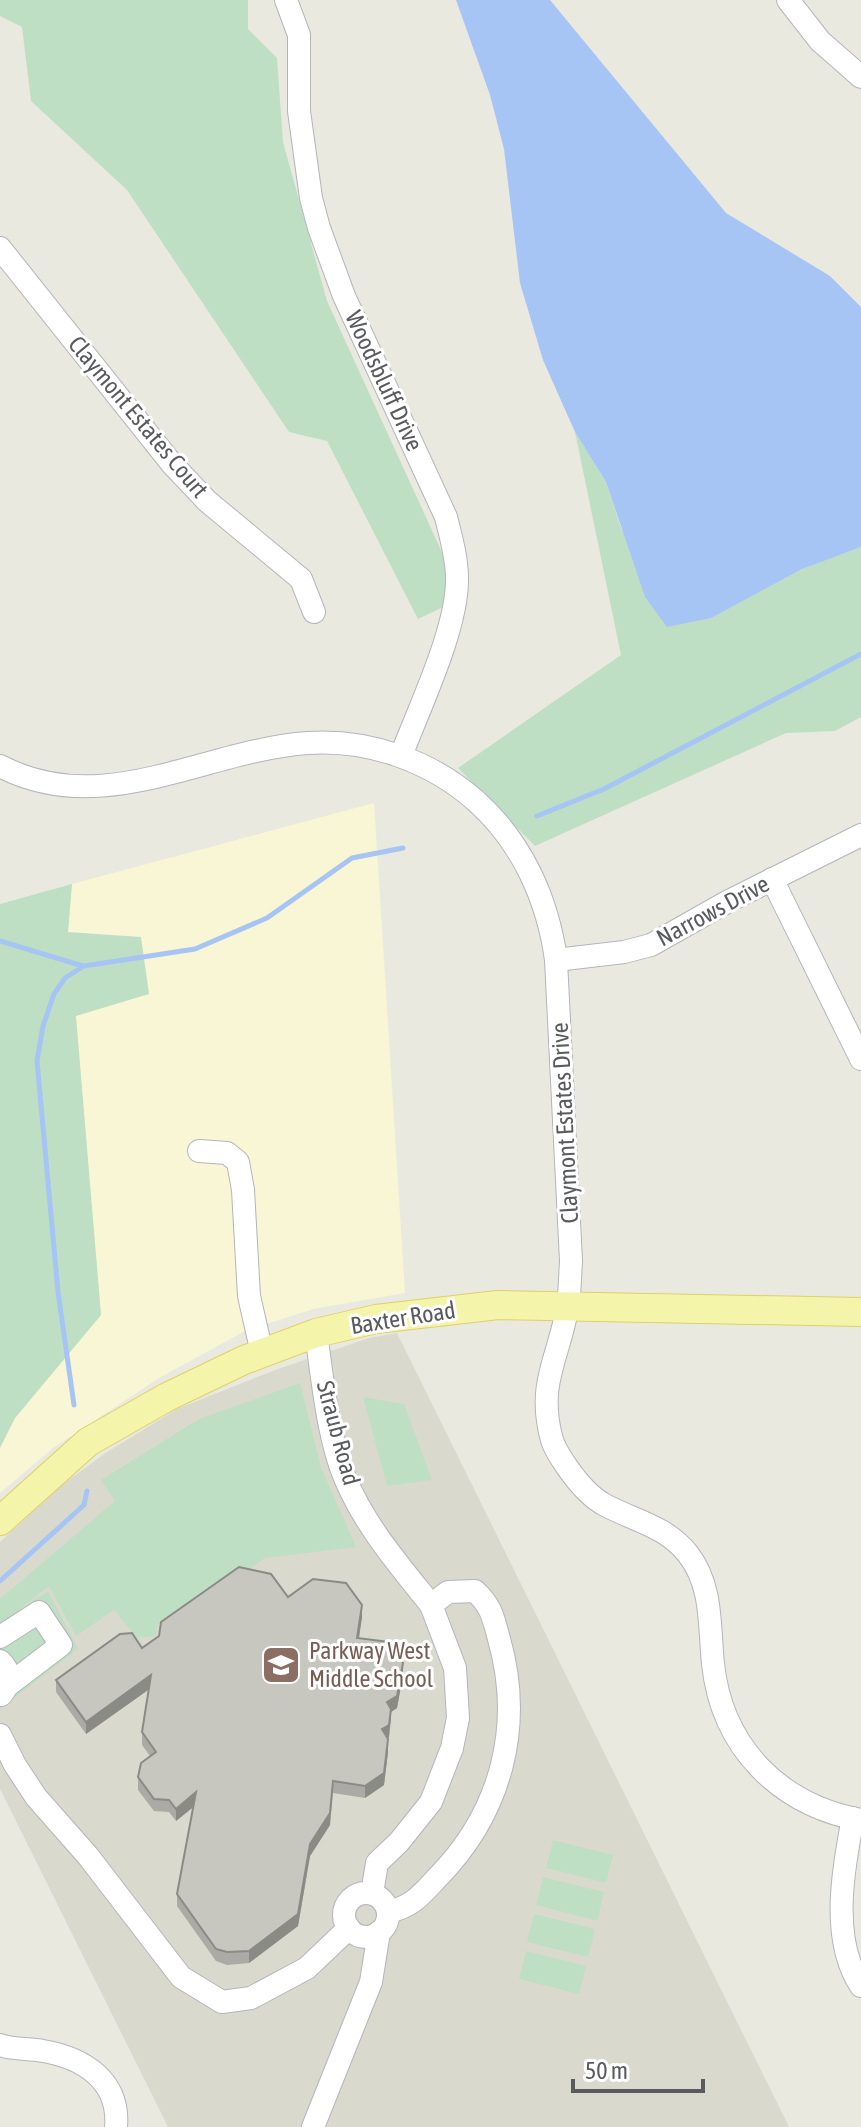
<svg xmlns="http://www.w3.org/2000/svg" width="861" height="2127" font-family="'Asap Condensed',sans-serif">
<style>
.commercial{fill:#f9f6d6}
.education{fill:#dad9ce}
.green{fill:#bfdfc4}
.water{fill:#a6c5f4}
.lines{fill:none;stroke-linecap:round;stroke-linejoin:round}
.stream{stroke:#a6c5f4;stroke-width:5}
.minor-casing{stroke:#b3b5b9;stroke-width:24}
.major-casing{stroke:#dfd164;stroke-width:30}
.minor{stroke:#fff;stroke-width:22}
.major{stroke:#f4f4ab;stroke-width:28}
.wall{fill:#abaaa4}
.shaded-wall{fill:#8b8b86}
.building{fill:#c7c6bf;stroke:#8b8b86;stroke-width:2}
.labels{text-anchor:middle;stroke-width:6;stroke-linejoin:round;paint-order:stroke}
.street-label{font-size:24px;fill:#595b5f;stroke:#fff}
.education-label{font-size:24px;fill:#785e54;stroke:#fff;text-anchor:start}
</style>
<rect width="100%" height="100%" fill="#eae9e0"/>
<path class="commercial" d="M374,803L405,1293L313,1309L245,1331L159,1378L53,1448L0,1493V1448L15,1418L101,1315L68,932L72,884Z"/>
<path class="education" d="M397,1333L789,2127H168L0,1789V1542L62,1485L104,1454L177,1409L275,1370L369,1338Z"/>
<g class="green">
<path d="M0,0H248V29L277,58L283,142L327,301L446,561L456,601L418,619L327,441L289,432L127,190L31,101L22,27L0,16Z"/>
<path d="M575,432L606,482L622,531L800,570L861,547V717L835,731L786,733L535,846L458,768L621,655Z"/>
<path d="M72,884L68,932L141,937L149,994L76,1016L101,1315L15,1418L0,1448V904Z"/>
<path d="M300,1383L321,1467L356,1547L265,1558L250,1569L235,1570L158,1625L156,1636L137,1638L114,1610L76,1636L49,1586L17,1611L48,1591L78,1649L0,1709V1599L115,1501L101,1480L199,1419Z"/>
<path d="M363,1397L404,1404L432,1480L387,1486Z"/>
<path d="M553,1840L613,1855L606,1883L546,1868Z"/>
<path d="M543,1877L604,1892L597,1921L536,1905Z"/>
<path d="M534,1914L595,1929L588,1957L527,1942Z"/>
<path d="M526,1951L586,1966L579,1994L519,1979Z"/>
</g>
<path class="water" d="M456,0H550L726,213L830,276L861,307V547L800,570L711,618L667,627L645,597L606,482L575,432L543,360L520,283L504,149L490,95Z"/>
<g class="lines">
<g class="stream">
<path d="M537,816L604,789L861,654"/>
<path d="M0,941L83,966"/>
<path d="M74,1405L58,1292L37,1061L43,1026L54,994L65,978L84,966L195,949L267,918L352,858L403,848"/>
<path d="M0,1581L84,1505L87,1491"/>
</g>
<g class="minor-casing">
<g id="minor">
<path d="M286,0L299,35V111L311,198L319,228L344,296L446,517C451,537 457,558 457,578C458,628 419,708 401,756"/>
<path d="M788,0L820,41L861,77"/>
<path d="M0,248L172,464L207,501L301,579L314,612"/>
<path d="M0,766C103,820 205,750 308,743C369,739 431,761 476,801C522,842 548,900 556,960L571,1261C570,1275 570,1290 568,1304C560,1357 536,1382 552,1440C555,1450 561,1458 567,1467C576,1480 590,1497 605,1505C635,1521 666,1526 688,1554C713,1586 709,1626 713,1664C722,1747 779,1805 861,1820"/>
<path d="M772,879L861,1059"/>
<path d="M556,960L624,952L651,945L727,902L861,835"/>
<path d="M199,1151L227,1153L238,1162L243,1190L249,1296L262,1353"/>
<path d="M316,1333C322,1376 328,1438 345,1478C365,1526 399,1565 431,1605"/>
<path d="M0,1637L39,1612L61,1645L7,1686"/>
<path d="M0,1661C11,1671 11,1684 1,1695"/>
<path d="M0,1735L15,1765L36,1797L88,1856L181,1977L222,2002L251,1998L307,1968L349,1928"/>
<path d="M853,1818C843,1869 830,1940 861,1986"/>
<path d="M372,1893L377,1863L399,1842L431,1802L452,1748L458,1718L455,1668L431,1605L448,1592L475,1591C492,1607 493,1617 499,1639C524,1727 501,1813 437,1878C420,1896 413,1906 388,1912"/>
<circle cx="366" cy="1915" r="22"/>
<path d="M0,2045C13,2050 29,2048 43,2051C84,2058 120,2081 116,2127"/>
<path d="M313,2127L371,1982L379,1932"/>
</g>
</g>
<g class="major-casing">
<path id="major" d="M0,1521L88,1442L167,1397L244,1360L316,1333L376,1319L498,1305L861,1312"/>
</g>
<use href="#minor" class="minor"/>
<use href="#major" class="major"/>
</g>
<path class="wall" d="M288,1597L362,1617L359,1638L403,1675L397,1708L391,1712V1721L389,1737L388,1738V1752L384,1785L365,1798L333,1793L330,1825L310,1856L298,1926L249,1963L227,1965L216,1961L177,1906V1894L193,1807L176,1821L169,1812L154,1811L138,1790V1777L150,1756L142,1745V1732L149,1689L86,1734L56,1692V1680Z"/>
<g class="shaded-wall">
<path d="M362,1605V1617L357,1650V1638Z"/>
<path d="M403,1663V1675L397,1708L391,1712L389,1737L382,1741V1729L387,1702Z"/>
<path d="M151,1675V1688L86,1734V1722Z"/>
<path d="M388,1739V1752L384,1785L365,1798V1786Z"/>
<path d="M333,1781L330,1825L310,1856L298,1926L249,1963V1951L310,1844Z"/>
<path d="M196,1792V1805L176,1821V1809Z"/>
</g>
<path class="building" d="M239,1567L271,1574L288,1597L313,1579L346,1583L362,1605L357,1638L389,1642L403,1663L397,1696L387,1702L391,1709L389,1725L382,1729L388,1739L384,1773L365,1786L333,1781L330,1813L310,1844L298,1914L249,1951L227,1952L216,1949L177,1894L196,1792L176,1809L169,1800L154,1799L138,1777L141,1763L156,1752L142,1732L151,1675L86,1722L56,1680L120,1634L132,1633L142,1648L159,1636L161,1622Z"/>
<defs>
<g id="school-square" transform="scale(2)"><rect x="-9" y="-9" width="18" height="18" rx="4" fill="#8d6e63" stroke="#fff"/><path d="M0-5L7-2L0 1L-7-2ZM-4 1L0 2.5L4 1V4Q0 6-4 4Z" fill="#fff"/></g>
</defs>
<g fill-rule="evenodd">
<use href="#school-square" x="281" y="1665"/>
</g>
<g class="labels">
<g class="street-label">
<text transform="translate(384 381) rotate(65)" y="8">Woodsbluff Drive</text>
<text transform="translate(138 417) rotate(50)" y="8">Claymont Estates Court</text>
<text transform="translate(713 911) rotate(-28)" y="8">Narrows Drive</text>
<text transform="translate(565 1123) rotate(-93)" y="8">Claymont Estates Drive</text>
<text transform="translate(403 1318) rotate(-9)" y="8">Baxter Road</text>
<text transform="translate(338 1433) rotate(75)" y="8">Straub Road</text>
</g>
<g class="education-label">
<text x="309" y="1659">Parkway West<tspan x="309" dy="28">Middle School</tspan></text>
</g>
</g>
<path d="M573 2079v12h130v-12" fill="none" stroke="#595b5f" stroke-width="4"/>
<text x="585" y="2079" font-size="24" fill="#595b5f" stroke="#ffffff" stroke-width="6" paint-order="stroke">50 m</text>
</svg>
